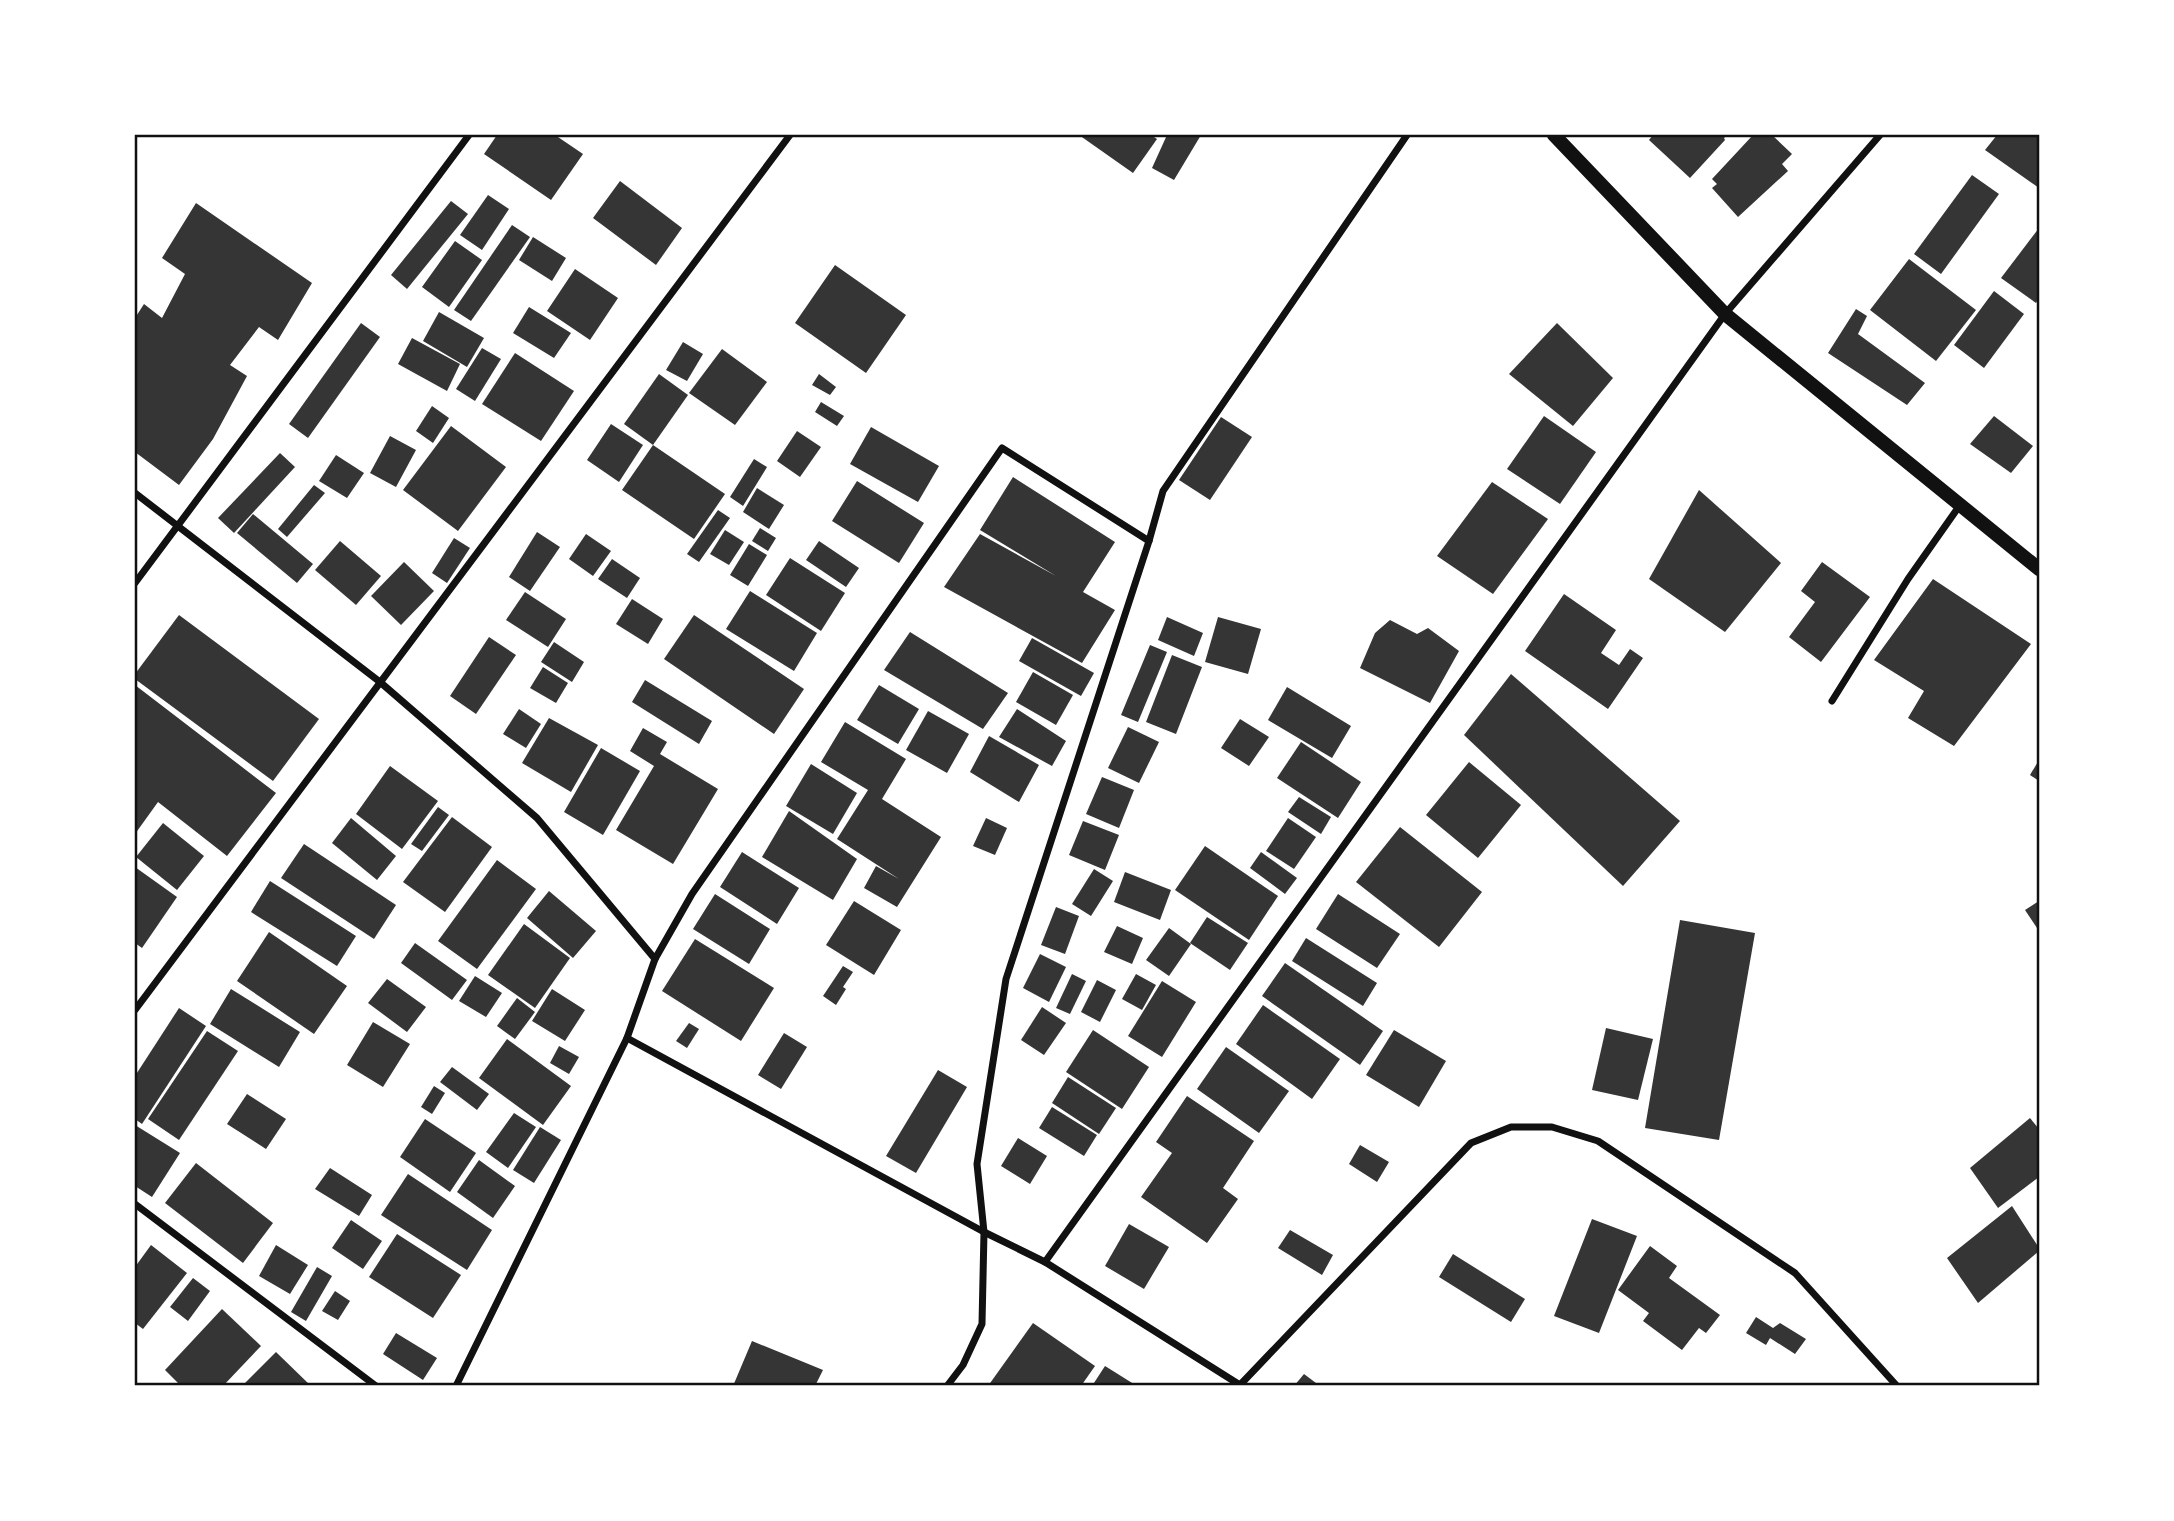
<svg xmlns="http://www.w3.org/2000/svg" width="2174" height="1521" font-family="'Alegreya Sans',sans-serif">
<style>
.building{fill:#353535}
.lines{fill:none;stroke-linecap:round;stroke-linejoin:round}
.minor{stroke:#111;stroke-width:7}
.secondary{stroke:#111;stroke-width:14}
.neatline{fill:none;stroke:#111;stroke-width:2.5}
</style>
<rect width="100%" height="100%" fill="#fff"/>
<g class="building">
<path d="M497,135H555L583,154L551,200L484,154Z"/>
<path d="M1079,135H1151L1157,139L1133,173Z"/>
<path d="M1167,135H1201L1174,180L1152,168Z"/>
<path d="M1653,135H1727L1724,138L1725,140L1690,178L1649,140Z"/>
<path d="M1753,135H1772L1792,154L1782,164L1788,171L1738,217L1712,188L1717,184L1712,179Z"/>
<path d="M1997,135H2039V188L1985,150Z"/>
<path d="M1972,175L1999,194L1941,274L1914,254Z"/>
<path d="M620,181L682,228L656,265L593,218Z"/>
<path d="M488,195L509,209L482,250L460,235Z"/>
<path d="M451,201L468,214L407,289L391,275Z"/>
<path d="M196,203L312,283L278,340L259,327L230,365L247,376L213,439L179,485L135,452V318L144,304L162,318L185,274L162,258Z"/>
<path d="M512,225L530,237L471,321L454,310Z"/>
<path d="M2039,228V298L2036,303L2001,278Z"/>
<path d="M533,237L566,258L552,281L519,260Z"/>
<path d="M455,241L482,260L449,307L422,287Z"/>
<path d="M1909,259L1976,310L1936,361L1870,310Z"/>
<path d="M835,265L906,315L866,373L795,323Z"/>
<path d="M575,269L618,298L590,340L547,311Z"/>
<path d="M1994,291L2024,314L1984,368L1954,345Z"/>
<path d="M529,307L571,333L554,358L513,333Z"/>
<path d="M1856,309L1867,316L1858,334L1925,383L1907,405L1828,353Z"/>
<path d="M439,312L484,338L467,367L423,341Z"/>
<path d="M361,323L380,337L308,438L289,424Z"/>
<path d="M1557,323L1613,378L1573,426L1509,374Z"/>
<path d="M412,338L460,364L447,391L398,364Z"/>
<path d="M683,342L703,354L687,381L666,370Z"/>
<path d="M482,348L501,359L475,401L456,389Z"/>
<path d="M722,349L767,382L735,425L689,393Z"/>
<path d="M515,353L574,391L541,441L482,404Z"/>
<path d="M659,374L688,395L653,445L624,424Z"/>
<path d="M819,374L836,387L830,395L812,385Z"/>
<path d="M821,402L844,416L837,426L815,412Z"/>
<path d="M432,406L449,418L433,443L416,431Z"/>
<path d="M1544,416L1596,452L1560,504L1507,469Z"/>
<path d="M1994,416L2033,446L2011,473L1970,444Z"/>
<path d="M1221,417L1252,437L1210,500L1179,480Z"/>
<path d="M611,424L643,445L619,482L587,460Z"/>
<path d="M451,426L506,467L458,531L403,490Z"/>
<path d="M871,427L939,466L918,502L850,464Z"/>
<path d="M797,431L821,447L800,477L777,461Z"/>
<path d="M390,436L416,450L396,487L370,473Z"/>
<path d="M653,445L725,494L694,539L622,490Z"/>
<path d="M280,453L295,467L234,533L218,518Z"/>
<path d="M336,455L364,473L347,498L319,481Z"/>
<path d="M754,459L767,467L743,506L730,497Z"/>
<path d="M1013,477L1115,542L1083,592L1115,610L1082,663L944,587L980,534L1056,576L980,530Z"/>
<path d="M857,481L924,523L899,563L832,521Z"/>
<path d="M1492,482L1548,519L1493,594L1437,556Z"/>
<path d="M314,485L325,493L287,537L278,529Z"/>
<path d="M757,488L784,505L769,529L743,512Z"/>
<path d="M1699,490L1781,563L1725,632L1649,579Z"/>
<path d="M718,510L730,518L699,562L687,554Z"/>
<path d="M253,514L313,564L297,583L237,533Z"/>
<path d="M760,528L776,538L768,551L752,541Z"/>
<path d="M725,530L744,542L729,565L710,554Z"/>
<path d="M537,532L560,547L530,591L509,577Z"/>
<path d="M586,534L611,551L593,576L569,559Z"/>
<path d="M454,538L470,548L447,583L432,573Z"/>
<path d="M340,541L381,576L356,605L315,570Z"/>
<path d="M819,541L859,568L846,587L806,560Z"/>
<path d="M749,544L767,555L748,586L730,575Z"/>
<path d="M790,558L845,593L821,631L766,595Z"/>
<path d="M612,559L640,578L627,598L598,579Z"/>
<path d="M404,562L434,591L401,625L371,596Z"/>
<path d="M1822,562L1870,597L1821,662L1789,637L1815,602L1801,591Z"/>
<path d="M1933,579L2031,644L1954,746L1908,718L1924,691L1874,660Z"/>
<path d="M750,591L817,633L794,671L726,629Z"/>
<path d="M525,592L566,619L548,647L506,620Z"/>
<path d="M1564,594L1616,630L1601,653L1619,665L1630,649L1643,658L1608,709L1525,651Z"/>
<path d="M632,599L663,619L648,644L616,624Z"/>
<path d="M179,615L319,719L273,781L135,679V674Z"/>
<path d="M694,615L804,689L774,734L664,659Z"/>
<path d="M1167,617L1203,633L1194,656L1158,640Z"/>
<path d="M1218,617L1261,629L1248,674L1205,662Z"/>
<path d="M1390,620L1417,634L1428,628L1459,651L1430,703L1360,668L1375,633Z"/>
<path d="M910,632L1008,693L983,729L884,670Z"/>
<path d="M489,637L516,655L476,714L450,696Z"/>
<path d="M1032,638L1094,673L1081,696L1019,661Z"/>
<path d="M554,642L584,662L572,682L541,662Z"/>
<path d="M1150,645L1167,652L1138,722L1121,715Z"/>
<path d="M1172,655L1202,667L1176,734L1146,722Z"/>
<path d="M543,667L568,683L556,703L530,688Z"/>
<path d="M1033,672L1073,695L1056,725L1016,702Z"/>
<path d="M1511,674L1680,821L1623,886L1464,735Z"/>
<path d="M645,680L712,721L699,744L632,702Z"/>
<path d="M135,685L276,793L227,856L158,802L135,834Z"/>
<path d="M879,685L919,709L898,744L857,720Z"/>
<path d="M1287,687L1351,726L1332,758L1268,720Z"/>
<path d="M519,709L541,724L526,748L503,734Z"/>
<path d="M1017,709L1066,741L1052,766L999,737Z"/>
<path d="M928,711L969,734L947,773L906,750Z"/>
<path d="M549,718L598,745L571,792L522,763Z"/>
<path d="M1240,719L1269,737L1249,766L1221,748Z"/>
<path d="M845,722L906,759L882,799L941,837L897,907L864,888L876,866L899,879L837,839L868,790L821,762Z"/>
<path d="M1128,727L1159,742L1139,783L1108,768Z"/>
<path d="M643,728L667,742L660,754L718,789L673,864L616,830L654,766L630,751Z"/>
<path d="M989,736L1039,765L1019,802L970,772Z"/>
<path d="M1301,742L1361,782L1338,818L1277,778Z"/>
<path d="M601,748L640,771L603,835L564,812Z"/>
<path d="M2039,760V781L2030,775Z"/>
<path d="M1469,762L1521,805L1478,858L1426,815Z"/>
<path d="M811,764L857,793L833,834L786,806Z"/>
<path d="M390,766L438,801L402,849L356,814Z"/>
<path d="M1102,777L1134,790L1119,828L1086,814Z"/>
<path d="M1299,797L1331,817L1321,834L1288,812Z"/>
<path d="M438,807L449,815L422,851L411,844Z"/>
<path d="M789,811L857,859L833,900L762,857Z"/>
<path d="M452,817L492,847L445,912L403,882Z"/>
<path d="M351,818L396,856L377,880L332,843Z"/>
<path d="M986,818L1007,828L995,855L973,846Z"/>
<path d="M1288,818L1316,837L1294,869L1266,851Z"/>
<path d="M1083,821L1119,835L1105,870L1069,855Z"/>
<path d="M163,823L204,856L177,890L136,857Z"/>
<path d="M1400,827L1482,892L1439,947L1356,882Z"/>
<path d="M304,844L396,905L374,939L281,878Z"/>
<path d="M1205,846L1278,896L1249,940L1175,890Z"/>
<path d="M742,852L799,888L777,924L720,887Z"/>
<path d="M1261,852L1297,878L1285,894L1250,868Z"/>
<path d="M497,860L536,889L477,969L438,941Z"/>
<path d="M135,867L177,897L142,948L135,943Z"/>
<path d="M1094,869L1113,881L1091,916L1072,904Z"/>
<path d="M1125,872L1171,890L1160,920L1114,902Z"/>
<path d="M270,881L356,936L337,966L251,912Z"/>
<path d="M549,891L596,931L573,958L527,918Z"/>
<path d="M715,894L770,929L749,964L693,929Z"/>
<path d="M1338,894L1400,934L1377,968L1316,929Z"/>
<path d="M854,901L901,930L874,975L826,945Z"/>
<path d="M2039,901V931L2025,910Z"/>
<path d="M1056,907L1079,916L1065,954L1041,945Z"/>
<path d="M1207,917L1248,943L1230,970L1190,943Z"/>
<path d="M1680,920L1755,933L1719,1140L1645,1128Z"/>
<path d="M524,924L570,958L535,1008L488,975Z"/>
<path d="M1117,926L1143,938L1132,964L1104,952Z"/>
<path d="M1169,928L1191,944L1169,976L1146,960Z"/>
<path d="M269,932L347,986L314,1034L237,981Z"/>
<path d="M1306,938L1377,983L1363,1006L1292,961Z"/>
<path d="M695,939L774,988L741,1041L662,991Z"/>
<path d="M415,943L467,980L452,1000L401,963Z"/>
<path d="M1040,954L1066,967L1049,1002L1023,988Z"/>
<path d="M1285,963L1383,1031L1360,1065L1262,996Z"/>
<path d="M843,966L853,972L843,987L846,989L836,1005L823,996Z"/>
<path d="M1072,974L1086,981L1070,1014L1056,1008Z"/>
<path d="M1136,974L1156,985L1142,1010L1122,999Z"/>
<path d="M475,976L502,993L486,1017L459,1001Z"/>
<path d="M387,979L426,1007L407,1032L368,1003Z"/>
<path d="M1097,980L1116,990L1100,1022L1081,1012Z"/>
<path d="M1162,981L1196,1002L1162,1057L1128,1036Z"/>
<path d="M231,989L300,1032L279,1067L210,1024Z"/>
<path d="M552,989L585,1010L565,1041L532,1021Z"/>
<path d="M517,998L535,1012L515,1039L497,1026Z"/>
<path d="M1263,1005L1340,1059L1312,1099L1236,1044Z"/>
<path d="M1042,1007L1066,1023L1044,1055L1021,1040Z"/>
<path d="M179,1008L206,1026L142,1124L135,1119V1076Z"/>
<path d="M373,1022L410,1044L383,1087L347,1065Z"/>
<path d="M689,1023L699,1029L687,1048L676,1041Z"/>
<path d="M1606,1028L1653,1039L1638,1100L1592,1090Z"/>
<path d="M1093,1030L1149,1067L1122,1109L1066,1072Z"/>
<path d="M1394,1030L1446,1061L1419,1107L1366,1075Z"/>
<path d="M207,1031L238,1051L179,1140L148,1119Z"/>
<path d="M784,1033L807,1047L781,1089L758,1075Z"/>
<path d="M507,1039L571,1086L543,1125L479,1078Z"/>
<path d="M559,1046L579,1057L569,1074L550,1063Z"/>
<path d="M1226,1047L1289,1091L1259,1133L1197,1089Z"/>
<path d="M452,1067L489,1094L477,1110L440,1082Z"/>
<path d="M938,1070L967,1087L916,1173L886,1156Z"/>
<path d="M1068,1077L1116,1108L1099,1134L1052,1103Z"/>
<path d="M434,1086L445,1093L432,1114L421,1107Z"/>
<path d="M247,1094L286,1119L266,1149L227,1124Z"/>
<path d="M1187,1096L1254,1141L1223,1188L1238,1199L1207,1243L1141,1197L1172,1153L1156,1142Z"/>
<path d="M1052,1107L1097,1135L1084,1156L1039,1128Z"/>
<path d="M514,1113L536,1127L508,1168L486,1152Z"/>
<path d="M2030,1118L2039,1129V1177L1998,1208L1970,1168Z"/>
<path d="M425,1119L476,1153L450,1192L400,1157Z"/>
<path d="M135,1125L180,1153L152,1197L135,1186Z"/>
<path d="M540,1127L561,1140L534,1183L513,1170Z"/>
<path d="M1018,1138L1047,1156L1030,1184L1001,1166Z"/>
<path d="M1360,1145L1389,1162L1377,1182L1349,1164Z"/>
<path d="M479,1160L515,1186L493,1218L457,1192Z"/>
<path d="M196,1163L273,1223L243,1263L165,1203Z"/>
<path d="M330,1168L372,1195L359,1216L315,1189Z"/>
<path d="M408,1174L492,1230L467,1270L381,1215Z"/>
<path d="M2012,1206L2039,1248V1251L1978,1303L1947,1258Z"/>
<path d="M1592,1219L1637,1236L1599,1333L1554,1316Z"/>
<path d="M351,1220L382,1241L363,1269L332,1248Z"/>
<path d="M1129,1224L1169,1247L1144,1289L1105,1266Z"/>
<path d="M1290,1230L1333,1255L1322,1275L1278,1248Z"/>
<path d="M397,1234L461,1275L433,1318L369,1277Z"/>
<path d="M151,1245L187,1273L143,1329L135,1323V1267Z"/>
<path d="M276,1245L308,1265L290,1294L259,1276Z"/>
<path d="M1650,1246L1677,1266L1669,1278L1720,1315L1706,1333L1699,1328L1682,1350L1643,1321L1649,1313L1618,1290Z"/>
<path d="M1453,1254L1525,1299L1511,1322L1439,1277Z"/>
<path d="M317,1267L332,1276L306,1321L291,1312Z"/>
<path d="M193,1278L210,1291L188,1321L170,1307Z"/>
<path d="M335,1291L350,1301L338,1320L322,1311Z"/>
<path d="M222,1309L261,1346L223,1386H181L165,1370Z"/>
<path d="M1756,1317L1773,1328L1780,1323L1806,1339L1795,1354L1770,1338L1766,1345L1746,1333Z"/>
<path d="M1033,1323L1095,1366L1081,1386H988Z"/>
<path d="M396,1333L437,1358L423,1380L383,1354Z"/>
<path d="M752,1341L823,1370L815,1386H733Z"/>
<path d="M276,1352L311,1386H242Z"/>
<path d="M1105,1366L1137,1386H1092Z"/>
<path d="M1304,1374L1320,1386H1294Z"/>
</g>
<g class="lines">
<g class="minor">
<path d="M135,493L380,682L537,818L655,959"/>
<path d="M135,583L469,135"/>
<path d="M1832,701L1908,579L1960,505"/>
<path d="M135,1010L790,135"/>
<path d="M627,1038L984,1232L1045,1262L1240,1385"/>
<path d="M135,1204L376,1386"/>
<path d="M1045,1262L1725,314L1880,135"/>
<path d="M456,1386L627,1038L655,959L692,894L1002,448L1149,541"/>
<path d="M947,1386L963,1365L982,1324L984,1232L977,1164L1006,979L1149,541L1163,491L1407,135"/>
<path d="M1239,1386L1471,1143L1511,1127H1552L1598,1141L1795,1273L1897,1386"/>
</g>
<path class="secondary" d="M1554,135L1725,314L2039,569"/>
</g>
<rect width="2174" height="1521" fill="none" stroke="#ffffff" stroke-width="273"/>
<rect x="136" y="136" width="1902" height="1248" class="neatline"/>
</svg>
